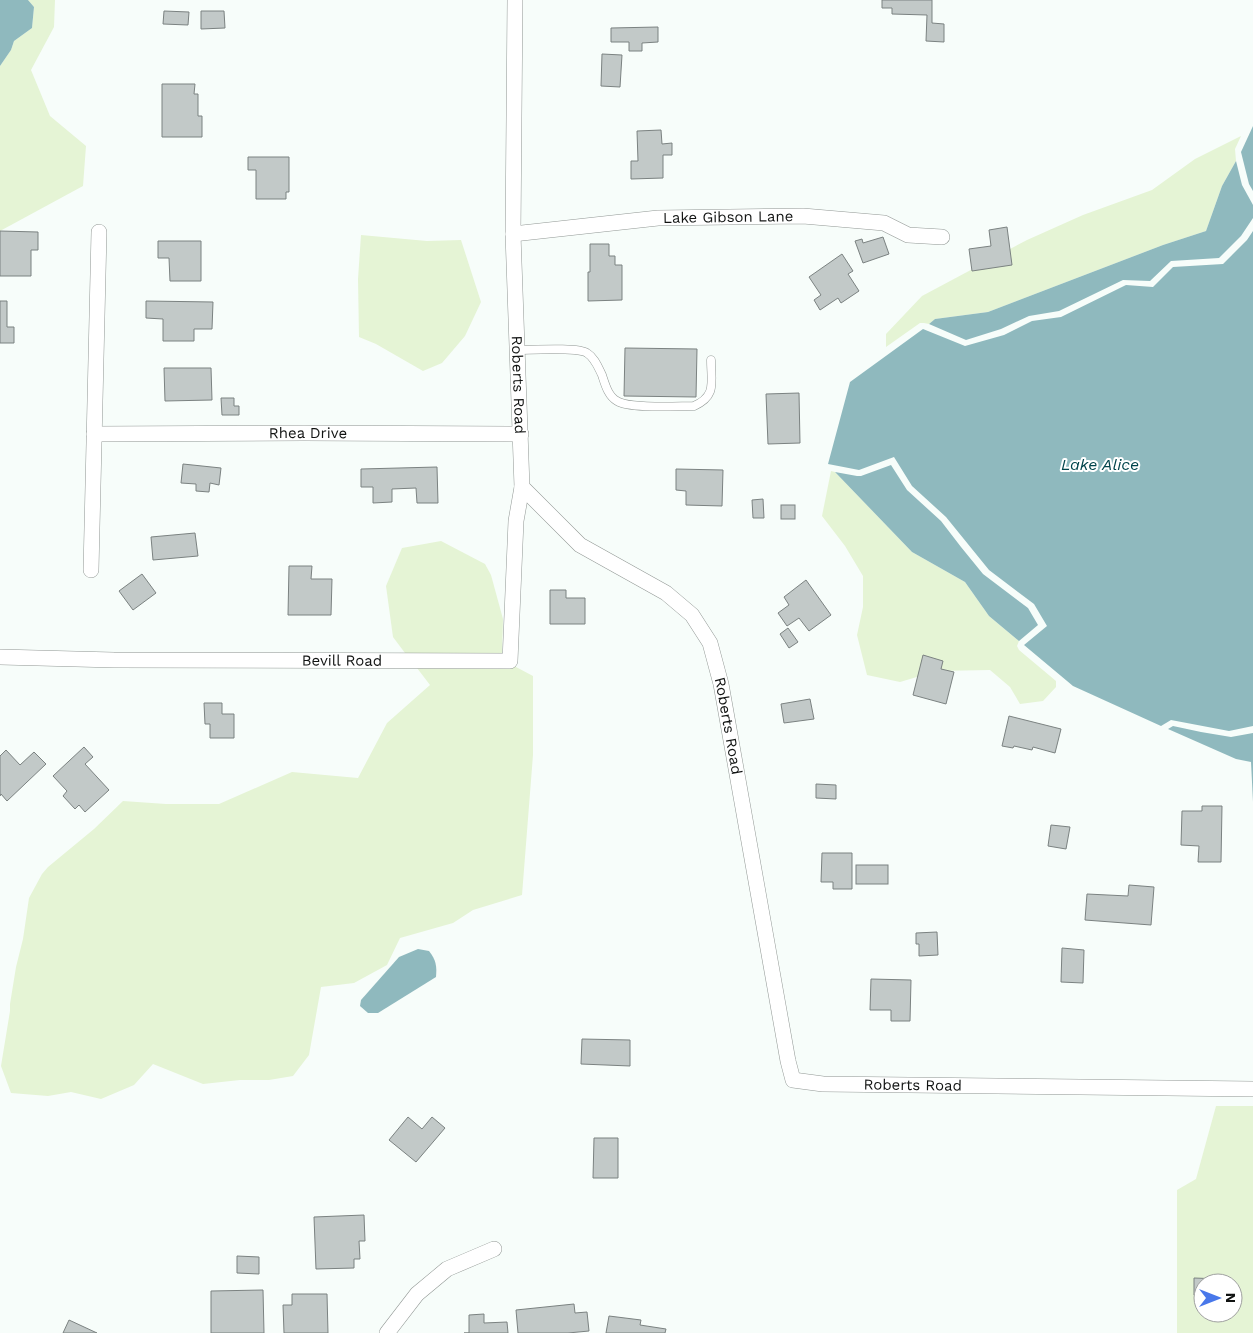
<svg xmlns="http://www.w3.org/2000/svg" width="1253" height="1333" font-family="'Work Sans',sans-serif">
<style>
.green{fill:#e5f4d5;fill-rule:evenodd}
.water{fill:#8fb9be}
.building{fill:#c2c9c8;stroke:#7b8281}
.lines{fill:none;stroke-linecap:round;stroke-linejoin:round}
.service-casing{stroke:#929895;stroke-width:9}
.minor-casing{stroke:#929895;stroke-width:16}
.service{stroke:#fff;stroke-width:8}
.minor{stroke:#fff;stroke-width:15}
.labels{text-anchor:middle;stroke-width:4;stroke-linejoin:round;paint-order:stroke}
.street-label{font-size:15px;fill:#111312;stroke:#fff}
.water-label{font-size:16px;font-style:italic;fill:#00444b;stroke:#fff}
</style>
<rect width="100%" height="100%" fill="#f7fdfa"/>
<g class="green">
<path d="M28,0H55L54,27L31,70L50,116L86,146L83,186L0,231V66L11,50L14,41L32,28L34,7Z"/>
<path d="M1241,136L1235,149L1236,161L1222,186L1206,231L1163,245L988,312L935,319L929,324L924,323H920L886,347V334L922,296L1027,240L1083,215L1152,190L1195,159Z"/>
<path d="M361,235L427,241L461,240L481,302L465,336L442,363L423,371L376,344L359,337L358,279Z"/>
<path d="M831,471L835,472L912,552L965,582L989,616L1019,641L1017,646L1019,650L1056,681V687L1043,701L1020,704L1010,687L990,670L937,671L900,682L867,675L857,635L863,607V576L845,546L822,516Z"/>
<path d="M441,541L485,564L491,575L503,619L502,654L405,653L393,637L386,586L402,548Z"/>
<path d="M515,664L516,667L533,676V755L522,895L473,910L453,923L400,938L387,965L354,983L321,987L309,1055L293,1076L269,1080H240L203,1084L153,1064L134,1085L101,1099L71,1092L48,1096L11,1093L1,1066L10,1011V1004L16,967L23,939L29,898L42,874L48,867L94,829L123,801L166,804H219L292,772L358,778L387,723L430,685L417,668Z"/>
<path d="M1216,1106H1253V1333H1177V1190L1196,1179ZM1203,1283H1233V1313H1203Z"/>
</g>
<g class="water">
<path d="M0,0H28L34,7L32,28L14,41L11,50L0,66Z"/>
<path d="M1253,126V191L1249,184L1241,152Z"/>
<path d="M1236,161L1242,185L1253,205V218L1241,236L1219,258L1171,261L1150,281L1123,280L1059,311L1029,316L1001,329L966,340L929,324L935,319L988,312L1163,245L1206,231L1222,186Z"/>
<path d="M1253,231V726L1229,731L1171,720L1161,726L1073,686L1024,645L1047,626L1034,604L989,570L946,517L912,486L894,457L859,470L828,464L850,382L923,329L965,346L1004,335L1032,321L1061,317L1126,285L1153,287L1173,267L1223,264L1247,240Z"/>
<path d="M891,465L907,490L941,521L961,547L983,574L1028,608L1038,625L1019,641L989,616L965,582L912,552L835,472L857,476H861Z"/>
<path d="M1173,726L1201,732L1231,737L1253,733V802L1251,762L1236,759L1168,729Z"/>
<path d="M418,949L429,951C436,960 437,966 436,977L378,1013H368L360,1006L361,1000L399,957Z"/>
</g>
<g class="building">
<path d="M882,0H932V23L944,24V42L926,41L927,15L892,14V8H882Z"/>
<path d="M164,11L189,12L188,25L163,24Z"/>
<path d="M201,11H224L225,28L201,29Z"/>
<path d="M658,27V42L642,43V51H629V42H611V28Z"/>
<path d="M602,54L622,55L620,87L601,86Z"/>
<path d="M162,84H195L194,94H198V116H202V137H162Z"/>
<path d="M661,130L662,144L672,143V155H663V178L631,179V161H638L637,131Z"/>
<path d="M248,157H289V192H286V199H256V170H248Z"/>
<path d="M1007,227L1012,265L972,271L969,249L991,246L989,230Z"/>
<path d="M0,231L38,232V250H31V276H0Z"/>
<path d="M883,237L889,254L863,263L855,241L862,239L863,243Z"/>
<path d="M158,241H201V281H170L169,258H158Z"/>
<path d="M590,244H609V256H615V265H622V300L588,301V272H590Z"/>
<path d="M842,254L853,271L848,274L859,291L841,303L838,298L820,310L814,300L821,295L809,277Z"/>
<path d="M0,301H7V327H14V343H0Z"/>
<path d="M146,301L213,302L212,329H194V341H163V319L146,318Z"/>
<path d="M625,348L697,349L696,397L624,396Z"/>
<path d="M164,368H211L212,400L165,401Z"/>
<path d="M799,393L800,443L768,444L766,394Z"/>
<path d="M221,398H234V406H239V415H222Z"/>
<path d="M183,464L221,468L219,485L210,483L209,492L196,491V484L181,483Z"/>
<path d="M437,467L438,503H417L416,488L392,489V502L373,503V487H361V469Z"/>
<path d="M676,469L723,470L722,506L686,505V491L676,490Z"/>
<path d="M763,499L764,518H753L752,500Z"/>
<rect x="781" y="505" width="14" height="14"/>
<path d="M195,533L198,556L153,560L151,537Z"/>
<path d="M289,566H312L311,579H332L331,615H288Z"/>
<path d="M142,574L156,593L133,610L119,591Z"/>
<path d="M806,580L831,615L809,631L799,618L787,626L778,613L789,605L784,597Z"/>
<path d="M550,590H566V598H585V624H550Z"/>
<path d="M788,628L798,642L789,648L780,634Z"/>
<path d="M923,655L943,661L941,669L954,672L946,704L913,695Z"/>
<path d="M810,699L814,719L784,723L781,704Z"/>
<path d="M204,703H222V714H234V738H210V724H205Z"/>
<path d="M1009,716L1061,729L1055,753L1033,747L1032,750L1014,746L1013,748L1002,746Z"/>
<path d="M84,747L93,757L85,764L109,790L85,812L79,805L75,809L63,796L67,791L53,776Z"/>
<path d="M6,750L20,765L34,752L46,764L7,801L1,794L0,796V756Z"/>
<path d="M816,784L836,785V799L816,798Z"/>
<path d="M1202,806H1222L1221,862H1198L1199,846L1181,845L1182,811H1202Z"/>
<path d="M1051,825L1070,827L1066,849L1048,846Z"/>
<path d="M822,853H852V889H833V882H821Z"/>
<rect x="856" y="865" width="32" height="19"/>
<path d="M1129,885L1154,887L1151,925L1085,920L1087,894L1128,896Z"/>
<path d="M937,932L938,955L919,956V944H916V933Z"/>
<path d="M1062,948L1084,950L1083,983L1061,982Z"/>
<path d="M871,979L911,980L910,1021H891V1010H870Z"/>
<path d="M582,1039L630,1040V1066L581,1064Z"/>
<path d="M408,1117L422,1129L432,1117L445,1128L416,1162L389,1140Z"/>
<path d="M594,1138H618V1178H593Z"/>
<path d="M364,1215L365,1241H359L360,1259H354V1268L316,1269L314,1217Z"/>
<path d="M237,1256L259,1257V1274L237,1273Z"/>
<path d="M1194,1278L1221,1279V1283H1203V1295H1194Z"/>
<path d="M263,1290L264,1333H211V1291Z"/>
<path d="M292,1294H327L328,1333H284L283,1305H292Z"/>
<path d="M574,1304L575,1313L587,1312L589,1331L568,1333H518L516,1310Z"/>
<path d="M484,1314V1323L507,1322L508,1333H464H469V1315Z"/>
<path d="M609,1316L641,1320L640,1325L666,1329L665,1333H606Z"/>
<path d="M69,1320L97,1333H63Z"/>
</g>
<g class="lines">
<g class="service-casing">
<path id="service" d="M518,350C531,350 578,347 587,353C595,358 598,367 602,375C605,384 608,396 617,401C629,409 677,406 694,406C717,396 711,382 711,360"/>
</g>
<g class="minor-casing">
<g id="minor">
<path id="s1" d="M515,0L513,234L522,487L580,545L666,593L692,615L710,643L721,684L788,1061L793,1080L823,1084L1253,1089"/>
<path id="s2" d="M513,234L658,218L803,216L884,223L908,235L942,237"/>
<path id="s3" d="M94,434L304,433L521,434"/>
<path d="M91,570L99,232"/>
<path id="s4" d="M0,657L114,660L510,661L516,521L522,487"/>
<path d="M387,1333L417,1294L447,1269L494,1249"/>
</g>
</g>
<use href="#service" class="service"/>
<use href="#minor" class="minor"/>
</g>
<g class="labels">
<g class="street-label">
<text dy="5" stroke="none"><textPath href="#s2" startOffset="216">Lake Gibson Lane</textPath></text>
<text dy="5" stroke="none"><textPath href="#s1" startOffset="385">Roberts Road</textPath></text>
<text dy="5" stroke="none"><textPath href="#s3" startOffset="214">Rhea Drive</textPath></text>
<text dy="5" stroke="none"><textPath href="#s4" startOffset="342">Bevill Road</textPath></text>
<text dy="5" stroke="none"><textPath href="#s1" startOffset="820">Roberts Road</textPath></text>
<text dy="5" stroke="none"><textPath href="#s1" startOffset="1300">Roberts Road</textPath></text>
</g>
<g class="water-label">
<text x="1100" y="470">Lake Alice</text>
</g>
</g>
<g transform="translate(1218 1298) rotate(90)"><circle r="24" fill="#ffffff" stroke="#a0a1a0"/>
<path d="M0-4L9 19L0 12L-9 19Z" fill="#4978ea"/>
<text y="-8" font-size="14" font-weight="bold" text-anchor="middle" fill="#111312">N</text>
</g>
</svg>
